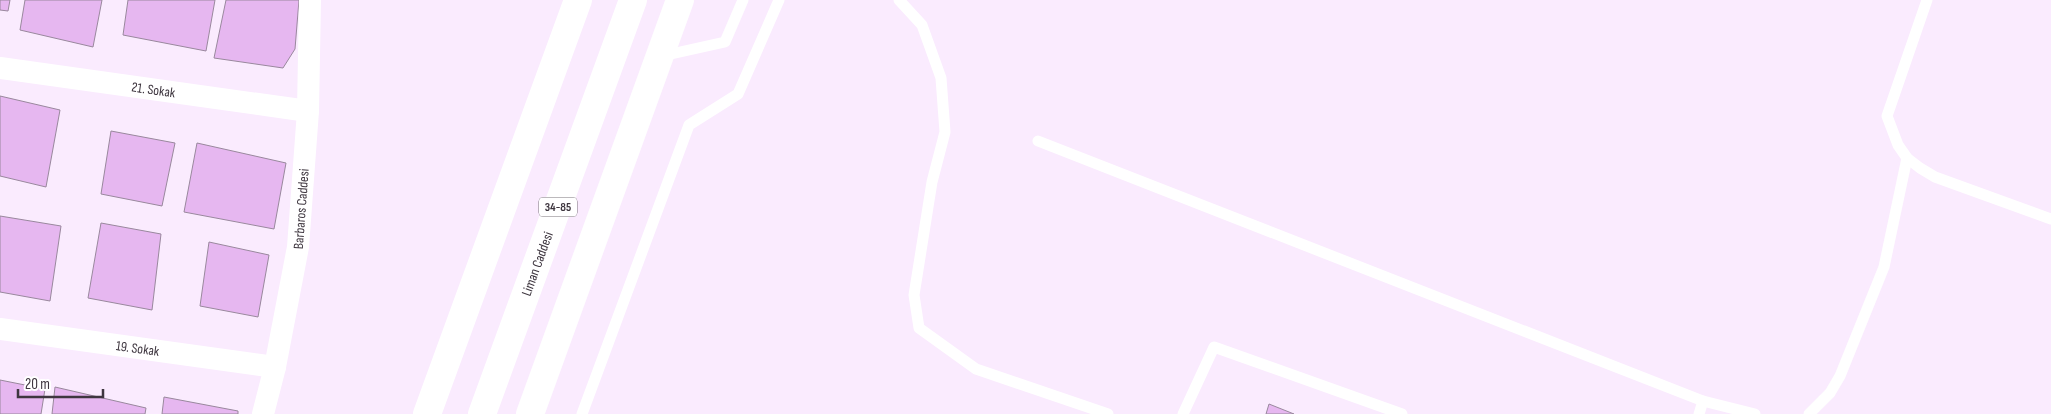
<svg xmlns="http://www.w3.org/2000/svg" width="2051" height="414" font-family="'Sofia Sans Condensed',sans-serif">
<style>
.building{fill:#e6b7f0;stroke:#99889d}
.lines{fill:none;stroke-linecap:round;stroke-linejoin:round}
.lane{stroke:#fff;stroke-width:11}
.street{stroke:#fff;stroke-width:22}
.highway{stroke:#fff;stroke-width:28}
.labels{text-anchor:middle;stroke-width:5;stroke-linejoin:round;paint-order:stroke}
.shield{fill:#fff;stroke:#787279;stroke-width:1}
.shield-label{font-size:12px;font-weight:bold;fill:#3e363f}
.street-label{font-size:14px;fill:#3e363f;stroke:#fff}
</style>
<rect width="100%" height="100%" fill="#faebfe"/>
<g class="building">
<path d="M0,0H10L8,11L0,10Z"/>
<path d="M25,0H102L93,47L20,30Z"/>
<path d="M128,0H215L206,51L123,35Z"/>
<path d="M226,0H299L295,49L283,68L214,58Z"/>
<path d="M0,96L60,110L46,187L0,176Z"/>
<path d="M111,131L175,143L162,206L101,194Z"/>
<path d="M197,143L286,163L274,229L184,212Z"/>
<path d="M0,216L61,226L50,301L0,292Z"/>
<path d="M101,223L161,234L152,310L88,298Z"/>
<path d="M209,242L269,255L258,317L200,306Z"/>
<path d="M0,380L45,389L41,414H0Z"/>
<path d="M55,387L146,408L145,414H52Z"/>
<path d="M164,397L238,411V414H162Z"/>
<path d="M1269,404L1294,414H1266Z"/>
</g>
<g class="lines">
<g class="lane">
<path d="M899,0L922,25L941,78L945,132L932,182L914,295L919,328L976,369L1108,414"/>
<path d="M1927,0L1887,116L1898,145L1907,158L1920,168L1935,177L2051,219"/>
<path d="M662,56L725,42L743,0"/>
<path d="M1038,141L1703,401L1755,414"/>
<path d="M582,414L689,125L738,94L779,0"/>
<path d="M1183,414L1214,347L1402,414"/>
<path d="M1699,414L1703,401"/>
<path d="M1809,414L1830,393L1840,376L1884,267L1907,158"/>
</g>
<g class="street">
<path id="s1" d="M0,68L308,111"/>
<path id="s2" d="M0,329L275,367"/>
<path id="s3" d="M263,414L275,367L298,247L308,111L310,0"/>
</g>
<g class="highway">
<path d="M427,414L578,0"/>
<path id="s4" d="M482,414L633,0"/>
<path d="M530,414L680,0"/>
</g>
</g>
<g class="labels">
<rect class="shield" x="539" y="197.5" width="38" height="19" rx="4"/>
<g class="shield-label">
<text x="558" y="211">34-85</text>
</g>
<g class="street-label">
<text dy="5" stroke="none"><textPath href="#s1" startOffset="155">21. Sokak</textPath></text>
<text dy="5" stroke="none"><textPath href="#s3" startOffset="209">Barbaros Caddesi</textPath></text>
<text dy="5" stroke="none"><textPath href="#s4" startOffset="160">Liman Caddesi</textPath></text>
<text dy="5" stroke="none"><textPath href="#s2" startOffset="139">19. Sokak</textPath></text>
</g>
</g>
<path d="M18 389v8h85v-8" fill="none" stroke="#3e363f" stroke-width="2.5"/>
<text x="25" y="389" font-size="15" fill="#3e363f" stroke="#ffffff" stroke-width="4" paint-order="stroke">20 m</text>
</svg>
